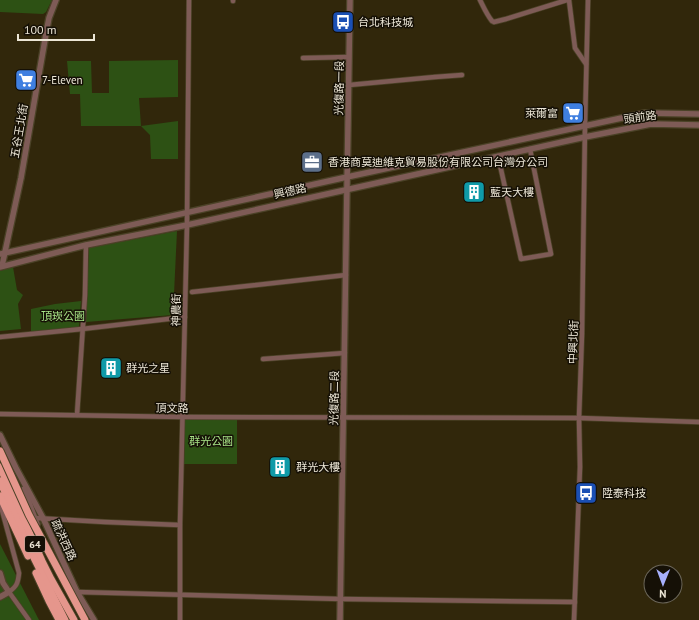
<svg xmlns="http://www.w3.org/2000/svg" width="699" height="620" font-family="'PT Sans','Noto Sans TC',sans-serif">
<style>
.green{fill:#2d5114}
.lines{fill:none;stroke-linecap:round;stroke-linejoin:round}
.minor-casing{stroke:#4b4227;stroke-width:6}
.tertiary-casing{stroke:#4b4227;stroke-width:8}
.trunk-casing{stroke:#4b4227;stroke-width:9}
.minor{stroke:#7e5b56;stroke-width:4.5}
.tertiary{stroke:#7e5b56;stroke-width:5.5}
.trunk{stroke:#e5968c;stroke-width:7}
.trunk-bridge-casing{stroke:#4b4227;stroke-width:9;stroke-linecap:butt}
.trunk-bridge{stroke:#e5968c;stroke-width:7}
.labels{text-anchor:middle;stroke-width:3;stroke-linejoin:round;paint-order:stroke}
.shield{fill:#151006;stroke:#aca698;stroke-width:1}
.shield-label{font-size:10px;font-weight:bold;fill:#ece6d6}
.poi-label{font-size:11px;fill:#ece6d6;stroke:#151006;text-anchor:start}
.street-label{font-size:11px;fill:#ece6d6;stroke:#151006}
.park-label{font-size:11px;fill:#a7e286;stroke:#151006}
</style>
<rect width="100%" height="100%" fill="#31270b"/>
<g class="green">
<path d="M0,0H52L46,12L43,14L0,12Z"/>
<path d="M178,60V97L139,98L141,126L178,121V159H151L150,135L141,126H81L80,94H70L67,61H91L92,93H109V61Z"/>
<path d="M177,231L173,315L86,322L89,248Z"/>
<path d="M13,267L17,290L23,295L18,304L21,329L0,331V271Z"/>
<path d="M81,301L79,327L31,332V309L55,304Z"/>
<path d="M237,418V464H184L185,419Z"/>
<path d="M0,544L39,620H0Z"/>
</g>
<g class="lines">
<g class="minor-casing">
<g id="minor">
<path d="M233,0V1"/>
<path d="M480,0C484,8 487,15 492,21L494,22L506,19L567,0"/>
<path d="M569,0L575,48L586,64"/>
<path d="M303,58L349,57"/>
<path d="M349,85L435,77L462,75"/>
<path d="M498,156L521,259L551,254L530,149"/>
<path d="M192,292L346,275"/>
<path d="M0,337L82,329L185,317"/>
<path d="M263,359L345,353"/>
<path d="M0,414L183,417L579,418L699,422"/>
<path d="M77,415L85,295L86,245"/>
<path d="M0,503L19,573C18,583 17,586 9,592L29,620"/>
<path d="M35,518L105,522L180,525"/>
<path d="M77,592L341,599L575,602"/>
<path d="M180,620V525L187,225L189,0"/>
<path d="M574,620L580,467L579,418L582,334L585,125L588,0"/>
</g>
</g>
<g class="tertiary-casing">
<g id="tertiary">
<path d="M0,254L347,177L645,113L699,114"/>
<path d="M2,266L8,238L21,178L47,28L49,18L56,0"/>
<path d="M0,267L86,245L187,225L585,137L651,124L699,125"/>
<path d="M0,435L16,468L43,518L77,592L94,620"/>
<path d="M24,489L37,524"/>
<path d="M0,573L3,583L9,592L0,597"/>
<path d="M340,620L350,0"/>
</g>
</g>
<g class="trunk-casing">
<g id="trunk">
<path d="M0,467L42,561L51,579L74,620"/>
<path d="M0,481L29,548L65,620"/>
<path d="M0,496L28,556"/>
<path d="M36,573L49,601L59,620"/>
</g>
</g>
<use href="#minor" class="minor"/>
<use href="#tertiary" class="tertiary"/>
<use href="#trunk" class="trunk"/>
<g class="trunk-bridge-casing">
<path id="trunk-bridge" d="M0,451L29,515L85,620"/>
</g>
<use href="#trunk-bridge" class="trunk-bridge"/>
</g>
<defs>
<g id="bus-square" transform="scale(1.15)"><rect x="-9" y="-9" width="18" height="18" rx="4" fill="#1a4fb4" stroke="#151006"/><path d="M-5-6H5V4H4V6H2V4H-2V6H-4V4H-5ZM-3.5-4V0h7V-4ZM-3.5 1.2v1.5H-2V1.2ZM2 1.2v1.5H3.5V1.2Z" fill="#fff"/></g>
<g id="supermarket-square" transform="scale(1.15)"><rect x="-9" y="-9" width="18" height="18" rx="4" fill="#3f7fe0" stroke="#151006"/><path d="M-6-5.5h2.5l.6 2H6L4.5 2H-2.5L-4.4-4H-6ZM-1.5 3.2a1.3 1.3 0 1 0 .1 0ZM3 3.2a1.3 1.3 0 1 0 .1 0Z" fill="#fff"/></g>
<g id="office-square" transform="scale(1.15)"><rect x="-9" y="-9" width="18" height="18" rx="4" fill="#5c6f8a" stroke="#151006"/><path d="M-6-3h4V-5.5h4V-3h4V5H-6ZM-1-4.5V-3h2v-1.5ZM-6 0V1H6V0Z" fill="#fff"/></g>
<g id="building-square" transform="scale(1.15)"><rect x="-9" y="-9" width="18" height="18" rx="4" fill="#0f9aa8" stroke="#151006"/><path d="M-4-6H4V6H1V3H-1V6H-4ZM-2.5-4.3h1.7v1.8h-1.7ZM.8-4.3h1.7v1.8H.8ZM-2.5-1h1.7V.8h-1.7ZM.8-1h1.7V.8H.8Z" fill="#fff"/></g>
</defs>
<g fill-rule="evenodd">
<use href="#bus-square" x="343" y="22"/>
<use href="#supermarket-square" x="26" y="80"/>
<use href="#supermarket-square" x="573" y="113"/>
<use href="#office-square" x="312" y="162"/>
<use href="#building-square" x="474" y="192"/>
<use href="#building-square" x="111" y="368"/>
<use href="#building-square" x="280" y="467"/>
<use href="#bus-square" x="586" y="493"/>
</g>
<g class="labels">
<rect class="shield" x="25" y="536" width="20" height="16" rx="3"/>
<g class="shield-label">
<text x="35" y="548">64</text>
</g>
<g class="poi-label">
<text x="358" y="26">台北科技城</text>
<text x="42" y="84">7-Eleven</text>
<text x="558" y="117" text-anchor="end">萊爾富</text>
<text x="328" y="166">香港商莫迪維克貿易股份有限公司台灣分公司</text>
<text x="490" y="196">藍天大樓</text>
<text x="126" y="372">群光之星</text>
<text x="296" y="471">群光大樓</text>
<text x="602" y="497">陞泰科技</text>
</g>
<g class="street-label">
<text transform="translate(339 88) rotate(-89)" y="4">光復路一段</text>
<text transform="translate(640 117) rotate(-8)" y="4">頭前路</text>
<text transform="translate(19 131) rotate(-80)" y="4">五谷王北街</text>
<text transform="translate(290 191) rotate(-13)" y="4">興德路</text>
<text transform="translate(176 310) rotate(-89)" y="4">神農街</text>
<text transform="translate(573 342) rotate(-88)" y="4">中興北街</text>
<text transform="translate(334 398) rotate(-89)" y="4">光復路二段</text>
<text transform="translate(172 408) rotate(1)" y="4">頂文路</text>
<text transform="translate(64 540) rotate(65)" y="4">疏洪西路</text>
</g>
<g class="park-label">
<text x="63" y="320">頂崁公園</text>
<text x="211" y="445">群光公園</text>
</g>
</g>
<g transform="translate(663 584) rotate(181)"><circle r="19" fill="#151006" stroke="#6b6659"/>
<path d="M0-3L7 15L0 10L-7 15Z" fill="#a7b0fc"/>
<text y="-6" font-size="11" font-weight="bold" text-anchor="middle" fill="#ece6d6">N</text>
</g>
<path d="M18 34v6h76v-6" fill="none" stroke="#ece6d6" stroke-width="2"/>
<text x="24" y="34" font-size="12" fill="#ece6d6" stroke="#151006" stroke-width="3" paint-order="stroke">100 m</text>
</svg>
